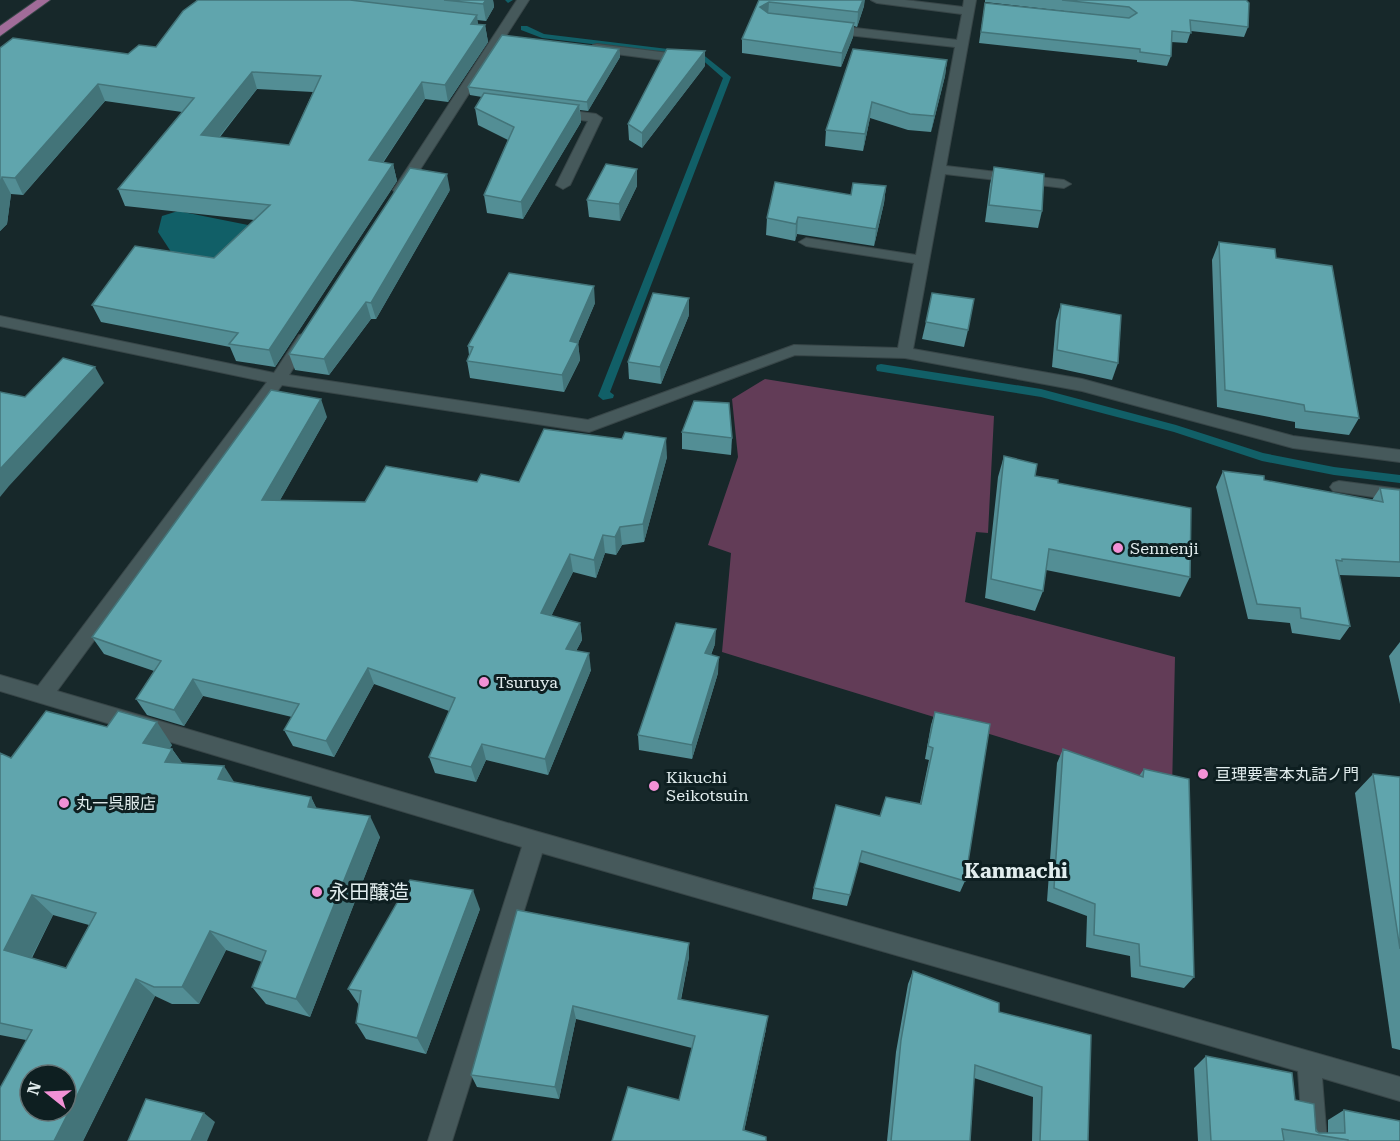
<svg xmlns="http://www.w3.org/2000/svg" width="1400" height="1141" font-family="'Roboto Serif','Noto Sans JP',serif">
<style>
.green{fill:#623c57}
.water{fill:#115f67}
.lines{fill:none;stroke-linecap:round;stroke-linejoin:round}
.stream{fill:#115f67;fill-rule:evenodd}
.minor-casing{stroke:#384648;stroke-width:2}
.major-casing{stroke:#384648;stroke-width:2}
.minor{fill:#46595b;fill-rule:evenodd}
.major{fill:#a16c99;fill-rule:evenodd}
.wall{fill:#538e95;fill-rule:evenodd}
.shaded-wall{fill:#437479}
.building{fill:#60a5ad;stroke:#437479;stroke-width:1.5;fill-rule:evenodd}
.poi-dot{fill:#f291d6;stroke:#0e1f21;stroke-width:2}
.labels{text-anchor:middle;stroke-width:6;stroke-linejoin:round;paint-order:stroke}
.poi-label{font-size:16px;fill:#e2edee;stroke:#0e1f21;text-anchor:start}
.quarter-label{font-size:20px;font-weight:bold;fill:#e2edee;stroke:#0e1f21}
.near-poi-label{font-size:20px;fill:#e2edee;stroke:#0e1f21;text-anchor:start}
</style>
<rect width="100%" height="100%" fill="#17282a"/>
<path class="green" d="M765,379L994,416L988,533L976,532L965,602L1175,657L1172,790L722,652L731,553L708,545L738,457L732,399Z"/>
<path class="water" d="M178,211L248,225L229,255L213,260L179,264L158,232L162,216Z"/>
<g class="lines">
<g class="stream">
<path d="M505,0H513L508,3Z"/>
<path d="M521,26H527L544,34L701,53L731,77L610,392L614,395L613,398L603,400L598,396L723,78L699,57L542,38L521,30Z"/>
<path d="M881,364L1041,389L1176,425L1263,453L1334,467L1400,475V483L1334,475L1262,461L1174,432L1041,397L877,371L876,368L877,365Z"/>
</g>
<g class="minor-casing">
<g id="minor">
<path d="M517,0H529L405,193H395L393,190Z"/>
<path d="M871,0H905L963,7L964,0H976L946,166L1064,180L1071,184L1064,188L945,174L913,349L1082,379L1293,436L1400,450V462L1293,448L1082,391L905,358L795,355L589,432L282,385L57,691L535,831L1400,1077V1101L1322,1078L1327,1141H1303L1298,1071L542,853L452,1141H428L522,847L0,691V675L38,686L267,382L0,326V316L274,373L299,335L304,334L312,339L289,375L588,420L794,345L898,348L914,263L806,246L799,242L806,238L916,255L955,47L830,33L824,29L830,25L957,40L962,14L877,3Z"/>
<path d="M597,44L685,55L691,59L685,63L593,51V45Z"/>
<path d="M558,109L596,114L602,118L570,185L563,189L556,185L588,121L554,116L552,113L554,110Z"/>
<path d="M1339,481L1400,489V501L1333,491L1330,487L1333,483Z"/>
</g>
</g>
<g class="major-casing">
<path id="major" d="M37,0H50L0,36V26Z"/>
</g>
<use href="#minor" class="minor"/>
<use href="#major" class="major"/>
</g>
<g class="wall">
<path d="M197,0H493L494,7L486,21L477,20L478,24L485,25L488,42L448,102L425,99L383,163L393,164L397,181L275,367L236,361L230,347L101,322L92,305L214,258L254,220L125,206L118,189L182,112L105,101L23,195L11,194L7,224L0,231V48L128,54L156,47ZM257,89L313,92L289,145L220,137Z"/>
<path d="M759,0L864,6L857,27L854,26L853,37L841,67L742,53V39Z"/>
<path d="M985,0H1246L1248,27L1244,37L1191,31L1187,43L1171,42V56L1167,66L1137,62V60L979,43L985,3L1109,16L985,2Z"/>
<path d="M619,49L620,57L588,111L580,110L581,122L523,219L487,213L484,195L508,140L478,125L475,108L482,97L470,95L468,87Z"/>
<path d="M853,49L947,60L945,76L931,132L908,130L870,118L863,151L825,146L826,130Z"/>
<path d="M705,66L642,148L629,140L628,124Z"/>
<path d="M994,167L1042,211L1038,228L985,222L990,184Z"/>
<path d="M637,169V186L620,221L589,217L587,200Z"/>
<path d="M886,186L884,203L874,246L797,234L795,241L766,235L767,218L851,195Z"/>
<path d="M450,190L376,319H371L329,375L295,370L289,354Z"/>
<path d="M1219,242L1276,258L1359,418L1349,435L1295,428V422L1217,407L1212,260Z"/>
<path d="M595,303L578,343L580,360L564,392L470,378L467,361L469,355L468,346Z"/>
<path d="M1061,304L1118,363L1112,380L1052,367L1056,321Z"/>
<path d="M689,315L661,384L629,379L628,362Z"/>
<path d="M926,322L968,330L964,347L922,339Z"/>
<path d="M327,417L280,500L365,502L477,482H519L667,457L644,542L622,545L616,555L605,553L596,578L573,572L551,616L580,623L582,640L576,651L591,670L548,775L486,760L476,782L435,773L429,757L449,711L374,684L334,757L293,746L284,730L292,717L203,696L184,726L147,715L136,699L154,671L104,654L92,637Z"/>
<path d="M682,432L732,438L731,455L682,449Z"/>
<path d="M1004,456L1035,476L1058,483L1190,577L1180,597L1046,570L1043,591L1035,611L985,598L998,477Z"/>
<path d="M1223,471L1264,480L1372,500L1380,488L1400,490V577L1339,575L1350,626L1340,640L1292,633L1290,623L1248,619L1216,487Z"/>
<path d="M1400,642V704L1389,656Z"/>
<path d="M715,644L711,655L718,673L692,759L639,750L638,735Z"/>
<path d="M935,712L965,881L960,892L859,862L847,906L812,899L814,888L880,816L920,803L929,760L925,759L931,725Z"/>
<path d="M172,745L170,748L172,749L182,763L234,783L311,797L316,808L380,837L310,1017L266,1004L252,987L262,962L226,950L199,1004H172L155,996L83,1141H0L26,1040L0,1035V753L11,758ZM53,915L89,925L66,968L32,958Z"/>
<path d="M1063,749L1139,776L1144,769L1194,977L1184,988L1131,977L1130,956L1086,947L1087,916L1047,901L1057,763Z"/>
<path d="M1373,774L1400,777V1050L1392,1048L1355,793Z"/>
<path d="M480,909L426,1054L366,1039L356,1023L359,1005L348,989Z"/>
<path d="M517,910L689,957L681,1000L766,1029L744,1131L766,1141L679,1100L692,1048L576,1019L559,1099L477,1087L471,1075Z"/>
<path d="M913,971L999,1012L1088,1141H1032L1033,1097L974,1078L970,1141H887L896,1052L908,984Z"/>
<path d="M1206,1056L1295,1100L1319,1133H1328V1120L1344,1110L1400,1141H1198L1194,1068Z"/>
</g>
<g class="shaded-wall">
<path d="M486,0H493L494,7L486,21L483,4Z"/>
<path d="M863,0H865L864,6L857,27L858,12Z"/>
<path d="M769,2L768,17L760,7Z"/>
<path d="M477,15L479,32L471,24Z"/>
<path d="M854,23L853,37L841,67L842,53Z"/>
<path d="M485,25L488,42L448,102L445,85Z"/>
<path d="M619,49L620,57L588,111L587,102Z"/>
<path d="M705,51V66L642,148V133Z"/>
<path d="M947,60L945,76L931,132L934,116Z"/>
<path d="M252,72L257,89L207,152L201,135Z"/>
<path d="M422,82L425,99L373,177L369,160Z"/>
<path d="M98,84L105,101L23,195L15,178Z"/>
<path d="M872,102L870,118L863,151L865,134Z"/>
<path d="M579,105L581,122L523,219L521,202Z"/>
<path d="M393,164L397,181L275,367L269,350Z"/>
<path d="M637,169V186L620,221L619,204Z"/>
<path d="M447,174L450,190L376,319L371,303Z"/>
<path d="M2,177L11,194L7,224L0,231V189Z"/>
<path d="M886,186L884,203L874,246L876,229Z"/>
<path d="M798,217L797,234L795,241L796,224Z"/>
<path d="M594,286L595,303L578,343L580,360L564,392L562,375L570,341Z"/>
<path d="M689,298V315L661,384L660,367Z"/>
<path d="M366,302L371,319L329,375L324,359Z"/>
<path d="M95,367L104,383L9,486L0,497V469Z"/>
<path d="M321,399L327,417L270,518L262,500Z"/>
<path d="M666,438L667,457L644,542L643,524Z"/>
<path d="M620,527L622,545L616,555L615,537Z"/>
<path d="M603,535L605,553L596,578L594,560Z"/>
<path d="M570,554L573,572L544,631L541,613Z"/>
<path d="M580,623L582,640L568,666L566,649Z"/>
<path d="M716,629L715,644L705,669V653Z"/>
<path d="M589,653L591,670L548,775L545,759Z"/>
<path d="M719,657L718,673L692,759V745Z"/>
<path d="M368,668L374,684L334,757L326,741Z"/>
<path d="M193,679L203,696L184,726L174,710Z"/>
<path d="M157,722L172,745L159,765L143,743Z"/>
<path d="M482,744L486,760L476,782L471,767Z"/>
<path d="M172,749L188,771L165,762Z"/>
<path d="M224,766L238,788L218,779Z"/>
<path d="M311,797L322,819L308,807Z"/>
<path d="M370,816L380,837L310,1017L296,999Z"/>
<path d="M473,890L480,909L426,1054L417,1038Z"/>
<path d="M32,895L53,915L26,968L4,950Z"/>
<path d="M210,931L226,950L199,1004L182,987Z"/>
<path d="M689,943V957L678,1013V999Z"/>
<path d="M136,979L155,996L83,1141H54Z"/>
<path d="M573,1006L576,1019L559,1099L555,1087Z"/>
<path d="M768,1016L766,1029L742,1141L743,1130Z"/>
<path d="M204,1113L215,1122L207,1141H191Z"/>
</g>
<g class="building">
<path d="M198,0H350L477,15L471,24L485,25L445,85L422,82L369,160L393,164L269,350L229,344L238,333L92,305L135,246L214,258L270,205L118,189L194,98L98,84L15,178L2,177L0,189V48L13,38L128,54L139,45L156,47L183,11ZM252,72L321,76L289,145L201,135Z"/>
<path d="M444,0H486L483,4Z"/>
<path d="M759,0H863L858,12L769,2L760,7L768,13L854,23L842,53L742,39Z"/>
<path d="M1062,0H1246L1249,3L1248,27L1190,20L1191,33L1172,31L1171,56L1140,52V49L981,32L985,3L1129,18L1137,13L1129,7Z"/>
<path d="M502,35L619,49L587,102L468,87Z"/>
<path d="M667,49L705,51L642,133L628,124Z"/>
<path d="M853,49L947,60L934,116L910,114L872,102L865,134L826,130Z"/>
<path d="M484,93L579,105L521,202L484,195L514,127L475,108Z"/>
<path d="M606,164L637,169L619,204L587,200Z"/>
<path d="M994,167L1044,174L1042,211L989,205Z"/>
<path d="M410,168L447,174L371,303L366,302L324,359L289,354Z"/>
<path d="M775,182L851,195L853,183L886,186L876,229L798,217L796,224L767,218Z"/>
<path d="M1219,242L1275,249L1276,258L1332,266L1359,418L1305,411L1304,405L1225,390Z"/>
<path d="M509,273L594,286L570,341L578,343L562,375L467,361L473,347L468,346Z"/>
<path d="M653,293L689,298L660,367L628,362Z"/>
<path d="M932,293L974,299L968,330L926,322Z"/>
<path d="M1061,304L1121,315L1118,363L1057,350Z"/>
<path d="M63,358L95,367L0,469V392L25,397Z"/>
<path d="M271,390L321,399L262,500L365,502L386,466L477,482L481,474L519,482L544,429L622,439L625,432L666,438L643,524L620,527L615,537L603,535L594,560L570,554L541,613L580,623L566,649L589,653L545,759L482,744L471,767L429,757L455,698L368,668L326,741L284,730L299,704L193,679L174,710L136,699L161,661L92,637Z"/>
<path d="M694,401L729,403L732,438L682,432Z"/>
<path d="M1004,456L1037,464L1035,476L1058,480V483L1191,508L1190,577L1049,549L1043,591L991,579Z"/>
<path d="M1223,471L1264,476V480L1383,502L1380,488L1400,490V562L1342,559V561L1336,560L1350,626L1301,618L1300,608L1257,604Z"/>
<path d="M676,623L716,629L705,653L719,657L692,745L638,735Z"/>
<path d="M46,711L107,727L118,711L157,722L143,743L172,749L165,762L224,766L218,779L311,797L308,807L370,816L296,999L252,987L266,951L210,931L182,987H154L136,979L54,1141H0V1088L32,1030L0,1023V753L11,758ZM32,895L96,913L66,968L4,950ZM30,1075H66V1111H30Z"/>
<path d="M935,712L990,724L965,881L862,851L850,895L814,888L836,805L880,816L886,797L921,804L933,748L928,746Z"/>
<path d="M1063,749L1143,777L1144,769L1189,779L1194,977L1140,966L1139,944L1094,935L1095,904L1054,888Z"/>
<path d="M1373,774L1400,777V949Z"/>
<path d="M410,880L473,890L417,1038L356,1023L361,991L348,989Z"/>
<path d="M517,910L689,943L678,999L768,1016L743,1130L766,1137V1141H612L628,1087L679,1100L695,1036L573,1006L555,1087L471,1075Z"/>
<path d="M913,971L999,1003V1012L1091,1035L1088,1141H1040L1042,1087L975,1065L970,1141H891L901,1040Z"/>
<path d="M1206,1056L1292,1073L1295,1100L1314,1104L1316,1131L1319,1133H1345L1344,1110L1400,1121V1141H1348V1140L1282,1129L1284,1141H1211Z"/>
<path d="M146,1099L204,1113L191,1141H128Z"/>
</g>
<g class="poi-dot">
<circle cx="1118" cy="548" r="6"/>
<circle cx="484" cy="682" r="6"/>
<circle cx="1203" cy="774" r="6"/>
<circle cx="654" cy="786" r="6"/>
<circle cx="64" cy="803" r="6"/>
<circle cx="317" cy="892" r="6"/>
</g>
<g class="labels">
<g class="poi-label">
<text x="1130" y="554">Sennenji</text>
<text x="496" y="688">Tsuruya</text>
<text x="1215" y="780">亘理要害本丸詰ノ門</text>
<text x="666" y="783">Kikuchi<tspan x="666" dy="18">Seikotsuin</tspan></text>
<text x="76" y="809">丸一呉服店</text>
</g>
<g class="quarter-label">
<text x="1016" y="878">Kanmachi</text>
</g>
<g class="near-poi-label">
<text x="329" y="899">永田醸造</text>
</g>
</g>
<g transform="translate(48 1093) rotate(288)"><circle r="28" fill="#0e1f21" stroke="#637173" stroke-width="1.5"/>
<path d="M0-4.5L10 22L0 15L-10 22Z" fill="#f291d6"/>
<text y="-9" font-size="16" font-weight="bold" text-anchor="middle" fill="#e2edee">N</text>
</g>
</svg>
